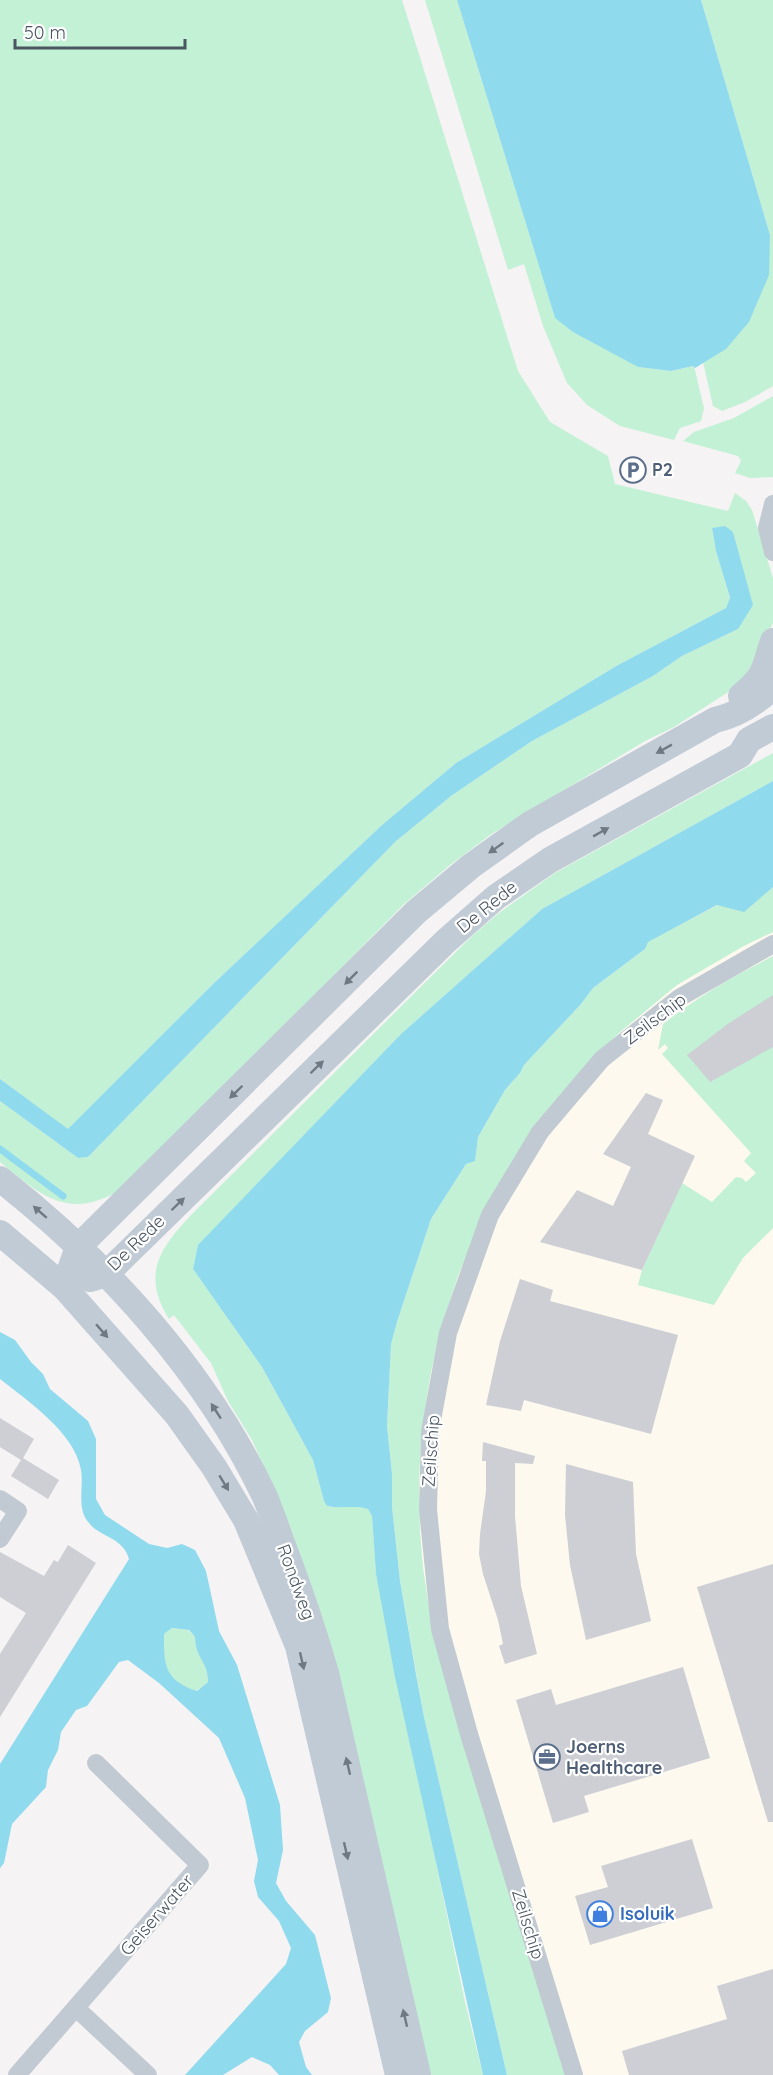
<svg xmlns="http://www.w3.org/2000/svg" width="773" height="2075" font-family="Quicksand,sans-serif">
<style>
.commercial{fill:#fdf9ef}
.green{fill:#c3f1d5}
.water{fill:#90daee;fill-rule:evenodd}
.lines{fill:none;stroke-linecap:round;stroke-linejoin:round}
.stream{stroke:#90daee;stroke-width:7}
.building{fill:#cdcfd5}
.minor{stroke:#c1cad2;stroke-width:18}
.secondary{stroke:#c1cbd6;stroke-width:26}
.oneway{fill:#6e7984}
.labels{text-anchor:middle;stroke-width:4.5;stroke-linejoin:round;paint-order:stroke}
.service-label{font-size:18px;font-weight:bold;fill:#4e5e75;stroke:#fff;text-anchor:start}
.street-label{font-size:18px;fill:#4a5661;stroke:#fff}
.shop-label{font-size:18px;font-weight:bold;fill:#366cbe;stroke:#fff;text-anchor:start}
</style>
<rect width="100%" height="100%" fill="#f5f3f3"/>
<path class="commercial" d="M773,915V2075H502L399,1502L432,1280L569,1038Z"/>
<g class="green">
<path d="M0,0H402L518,371L550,422L608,456L615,484L728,511L735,493L746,501L752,510L773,578V623L751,669L736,687L674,727L645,741L490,835L450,865L403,905L126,1187C70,1221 45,1199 0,1162V1101L78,1158L88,1157L395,842L451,796L532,741L653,676L682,656L738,629L740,561L733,532L712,528L716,551L730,599L726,608L618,665L456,763L382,825L212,985L68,1130L0,1079Z"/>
<path d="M425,0H457L555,318L638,367L671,371L694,366L704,408L701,421L680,428L674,440L620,426L587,405L567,383L543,326L524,264L508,270Z"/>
<path d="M701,0H773V386L745,402L722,411L713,406L703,362L726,348L770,235Z"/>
<path d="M773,396V477L750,478L735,473L741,461L738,456L683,441L694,432L734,418Z"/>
<path d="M773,753V781L542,909L401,1034L198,1246L193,1269L262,1367L313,1460L324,1501L327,1506C341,1509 355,1505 368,1509L372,1516L376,1574L465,2002L483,2075H421L313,1612L262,1462L252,1440L228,1401L211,1363L174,1315L169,1319C141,1274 160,1248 192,1214L472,936L499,913L555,873Z"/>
<path d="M773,887V932L742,947L677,985L619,1033L580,1073L479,1226L458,1276L440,1332L430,1377L421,1435L419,1484L420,1531L423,1567L432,1628L565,2075H507L424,1717L400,1581L392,1507V1474L387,1426L391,1344L397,1322L431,1219L466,1164L475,1160L478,1137L505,1090L520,1073L524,1065L581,1004L593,988L645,949L647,942L718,905L766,892Z"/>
<path d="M773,956V1228L743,1258L714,1305L638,1285L642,1270L682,1183L712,1202L736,1177L742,1178L746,1182L756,1173L744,1161L751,1153L662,1054L668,1048L665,1044L658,1050L663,1024C697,997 734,976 773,956Z"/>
<path d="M172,1628L188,1630L195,1637C195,1657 208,1661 208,1682L196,1691C163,1679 164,1666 164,1634Z"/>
</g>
<g class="water">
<path d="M457,0H701L770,235L769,275L749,322L726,349L695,368L693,366L671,371L638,367L573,332L555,318Z"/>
<path d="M725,526L733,532L753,605L738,629L682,656L653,676L532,741L451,796L395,842L88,1157L78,1158L0,1101V1079L68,1129L212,985L382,825L456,763L618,665L726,608L730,598L716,551L712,528Z"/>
<path d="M773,781V887L744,912L717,905L648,942L645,949L593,988L581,1004L524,1065L520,1073L505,1090L478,1137L475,1161L466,1164L431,1219L397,1322L391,1344L387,1426L392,1474V1507L400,1581L416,1674L424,1717L507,2075H483L395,1677L376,1574L372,1516L368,1509C355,1505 341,1509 327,1506L324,1501L313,1460L262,1367L193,1269L198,1245L401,1034L542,909Z"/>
<path d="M0,1332L15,1340L31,1362L43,1374L50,1389L88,1421L96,1439V1499L105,1515L149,1544L167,1548L182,1544L195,1550L206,1571L219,1631L237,1665L280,1805L283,1850L276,1883L286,1901L315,1935L331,1998L328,2012L305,2031L299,2042L306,2067L312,2075H279L270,2065L252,2057L223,2075H185L286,1964L291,1948L279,1921L258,1897L254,1881L258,1860L245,1798L219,1738L159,1683L128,1660L119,1662L87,1706L76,1710L61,1732L58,1750L48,1770L46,1787L12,1824L4,1863L0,1868V1764L129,1559C123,1537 101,1538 89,1523C76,1508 84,1488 81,1470C75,1433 28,1401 0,1379ZM172,1628L189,1630L195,1637C195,1658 208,1661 208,1682L197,1691C164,1680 164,1665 164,1634Z"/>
</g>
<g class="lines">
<path class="stream" d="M0,1149L63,1196"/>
</g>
<g class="building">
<path d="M773,995V1047L710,1082L687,1055L729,1023Z"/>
<path d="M646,1093L663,1100L648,1134L695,1156L642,1270L540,1242L577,1190L613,1206L631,1167L603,1154Z"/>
<path d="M520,1279L553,1290L550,1301L678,1335L651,1434L524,1400L521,1411L486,1405L500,1341Z"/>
<path d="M0,1418L34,1439L23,1458L59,1480L48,1499L11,1476L21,1460L0,1447Z"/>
<path d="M483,1442L535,1456L533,1464L515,1463V1516L521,1586L537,1654L505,1664L499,1646L503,1644L498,1620L483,1574L479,1554L480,1534L486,1491V1461H482Z"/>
<path d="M566,1464L633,1482L636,1554L651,1621L586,1640L570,1565L565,1515Z"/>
<path d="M68,1545L96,1563L0,1717V1654L26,1613L0,1597V1552L44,1576L54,1560L58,1562Z"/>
<path d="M773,1564V1822H768L697,1587Z"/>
<path d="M683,1667L710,1758L584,1796L589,1812L553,1823L516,1700L551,1689L556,1705Z"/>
<path d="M692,1839L713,1908L590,1945L575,1896L608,1887L601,1866Z"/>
<path d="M773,1969V2075H629L622,2051L727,2019L717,1986Z"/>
</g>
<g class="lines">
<g class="minor">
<path d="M773,504L767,528L773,552"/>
<path d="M0,1499L18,1511L0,1539"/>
<path d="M76,2008L148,2075"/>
<path d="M17,2075L200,1865L96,1763"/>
<path d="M574,2075L469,1734L440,1629L428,1510L430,1431L448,1333L490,1215L540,1132L602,1059L679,998L773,944"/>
</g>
<g class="secondary">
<path d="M741,696C767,674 763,670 773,641"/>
<path d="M0,1179C108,1264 206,1372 265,1497C272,1514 278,1532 284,1548C300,1590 314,1631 326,1673L418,2075"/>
<path d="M0,1233L64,1287L177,1415L214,1467L246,1520L298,1646L398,2075"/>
<path d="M90,1279L106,1274L446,941L496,897L550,860L740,755L749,740L773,727"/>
<path d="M64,1287L78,1247L416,912L471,866L530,824L715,720C738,715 756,703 773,687"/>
</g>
</g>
<defs><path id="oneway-solid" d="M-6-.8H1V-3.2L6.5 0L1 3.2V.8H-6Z" transform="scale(1.5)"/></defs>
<g class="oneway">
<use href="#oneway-solid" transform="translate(664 749) rotate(151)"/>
<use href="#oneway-solid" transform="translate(601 832) rotate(-29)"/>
<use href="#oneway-solid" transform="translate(496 848) rotate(145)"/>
<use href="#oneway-solid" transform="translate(351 978) rotate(135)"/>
<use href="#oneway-solid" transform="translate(317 1067) rotate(-44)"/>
<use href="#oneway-solid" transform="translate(236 1092) rotate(136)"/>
<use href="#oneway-solid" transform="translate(178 1204) rotate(-44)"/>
<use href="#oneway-solid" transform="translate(40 1212) rotate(-139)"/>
<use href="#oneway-solid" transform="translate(102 1331) rotate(49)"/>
<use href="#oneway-solid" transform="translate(216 1411) rotate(-123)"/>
<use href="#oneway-solid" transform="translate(224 1483) rotate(59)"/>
<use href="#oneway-solid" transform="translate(302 1661) rotate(77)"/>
<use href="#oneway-solid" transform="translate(348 1766) rotate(-103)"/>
<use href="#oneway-solid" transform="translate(346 1851) rotate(77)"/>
<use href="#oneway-solid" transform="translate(405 2018) rotate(-103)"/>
</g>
<defs>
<g id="parking-ring" transform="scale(1.35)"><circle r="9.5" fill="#fff" stroke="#5c6f8a" stroke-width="1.5"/><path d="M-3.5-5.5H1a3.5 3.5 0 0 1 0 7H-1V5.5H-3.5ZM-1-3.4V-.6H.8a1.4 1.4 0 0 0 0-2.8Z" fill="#5c6f8a"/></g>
<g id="office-ring" transform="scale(1.35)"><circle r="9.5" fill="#fff" stroke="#5c6f8a" stroke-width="1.5"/><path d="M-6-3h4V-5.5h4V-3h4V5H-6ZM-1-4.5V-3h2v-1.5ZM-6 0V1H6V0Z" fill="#5c6f8a"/></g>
<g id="shop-ring" transform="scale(1.35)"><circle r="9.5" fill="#fff" stroke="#3f7fe0" stroke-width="1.5"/><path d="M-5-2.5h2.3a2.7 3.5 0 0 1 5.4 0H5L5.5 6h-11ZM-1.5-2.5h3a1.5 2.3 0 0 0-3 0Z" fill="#3f7fe0"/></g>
</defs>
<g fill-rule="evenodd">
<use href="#parking-ring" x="633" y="470"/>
<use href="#office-ring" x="547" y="1757"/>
<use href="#shop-ring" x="600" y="1914"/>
</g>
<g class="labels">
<g class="service-label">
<text x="652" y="476">P2</text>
<text x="566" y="1753">Joerns<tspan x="566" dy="21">Healthcare</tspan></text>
</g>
<g class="street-label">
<text transform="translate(487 907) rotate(-39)" y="6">De Rede</text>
<text transform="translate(655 1019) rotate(-37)" y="6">Zeilschip</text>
<text transform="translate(136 1243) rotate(-44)" y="6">De Rede</text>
<text transform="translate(431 1451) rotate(-86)" y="6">Zeilschip</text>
<text transform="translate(296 1582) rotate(70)" y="6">Rondweg</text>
<text transform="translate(157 1915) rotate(-49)" y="6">Geiserwater</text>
<text transform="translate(528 1924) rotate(73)" y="6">Zeilschip</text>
</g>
<g class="shop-label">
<text x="620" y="1920">Isoluik</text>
</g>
</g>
<path d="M15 39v9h170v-9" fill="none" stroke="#4a5661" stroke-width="3"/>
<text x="24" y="39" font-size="18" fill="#4a5661" stroke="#ffffff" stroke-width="4.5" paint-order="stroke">50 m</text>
</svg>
